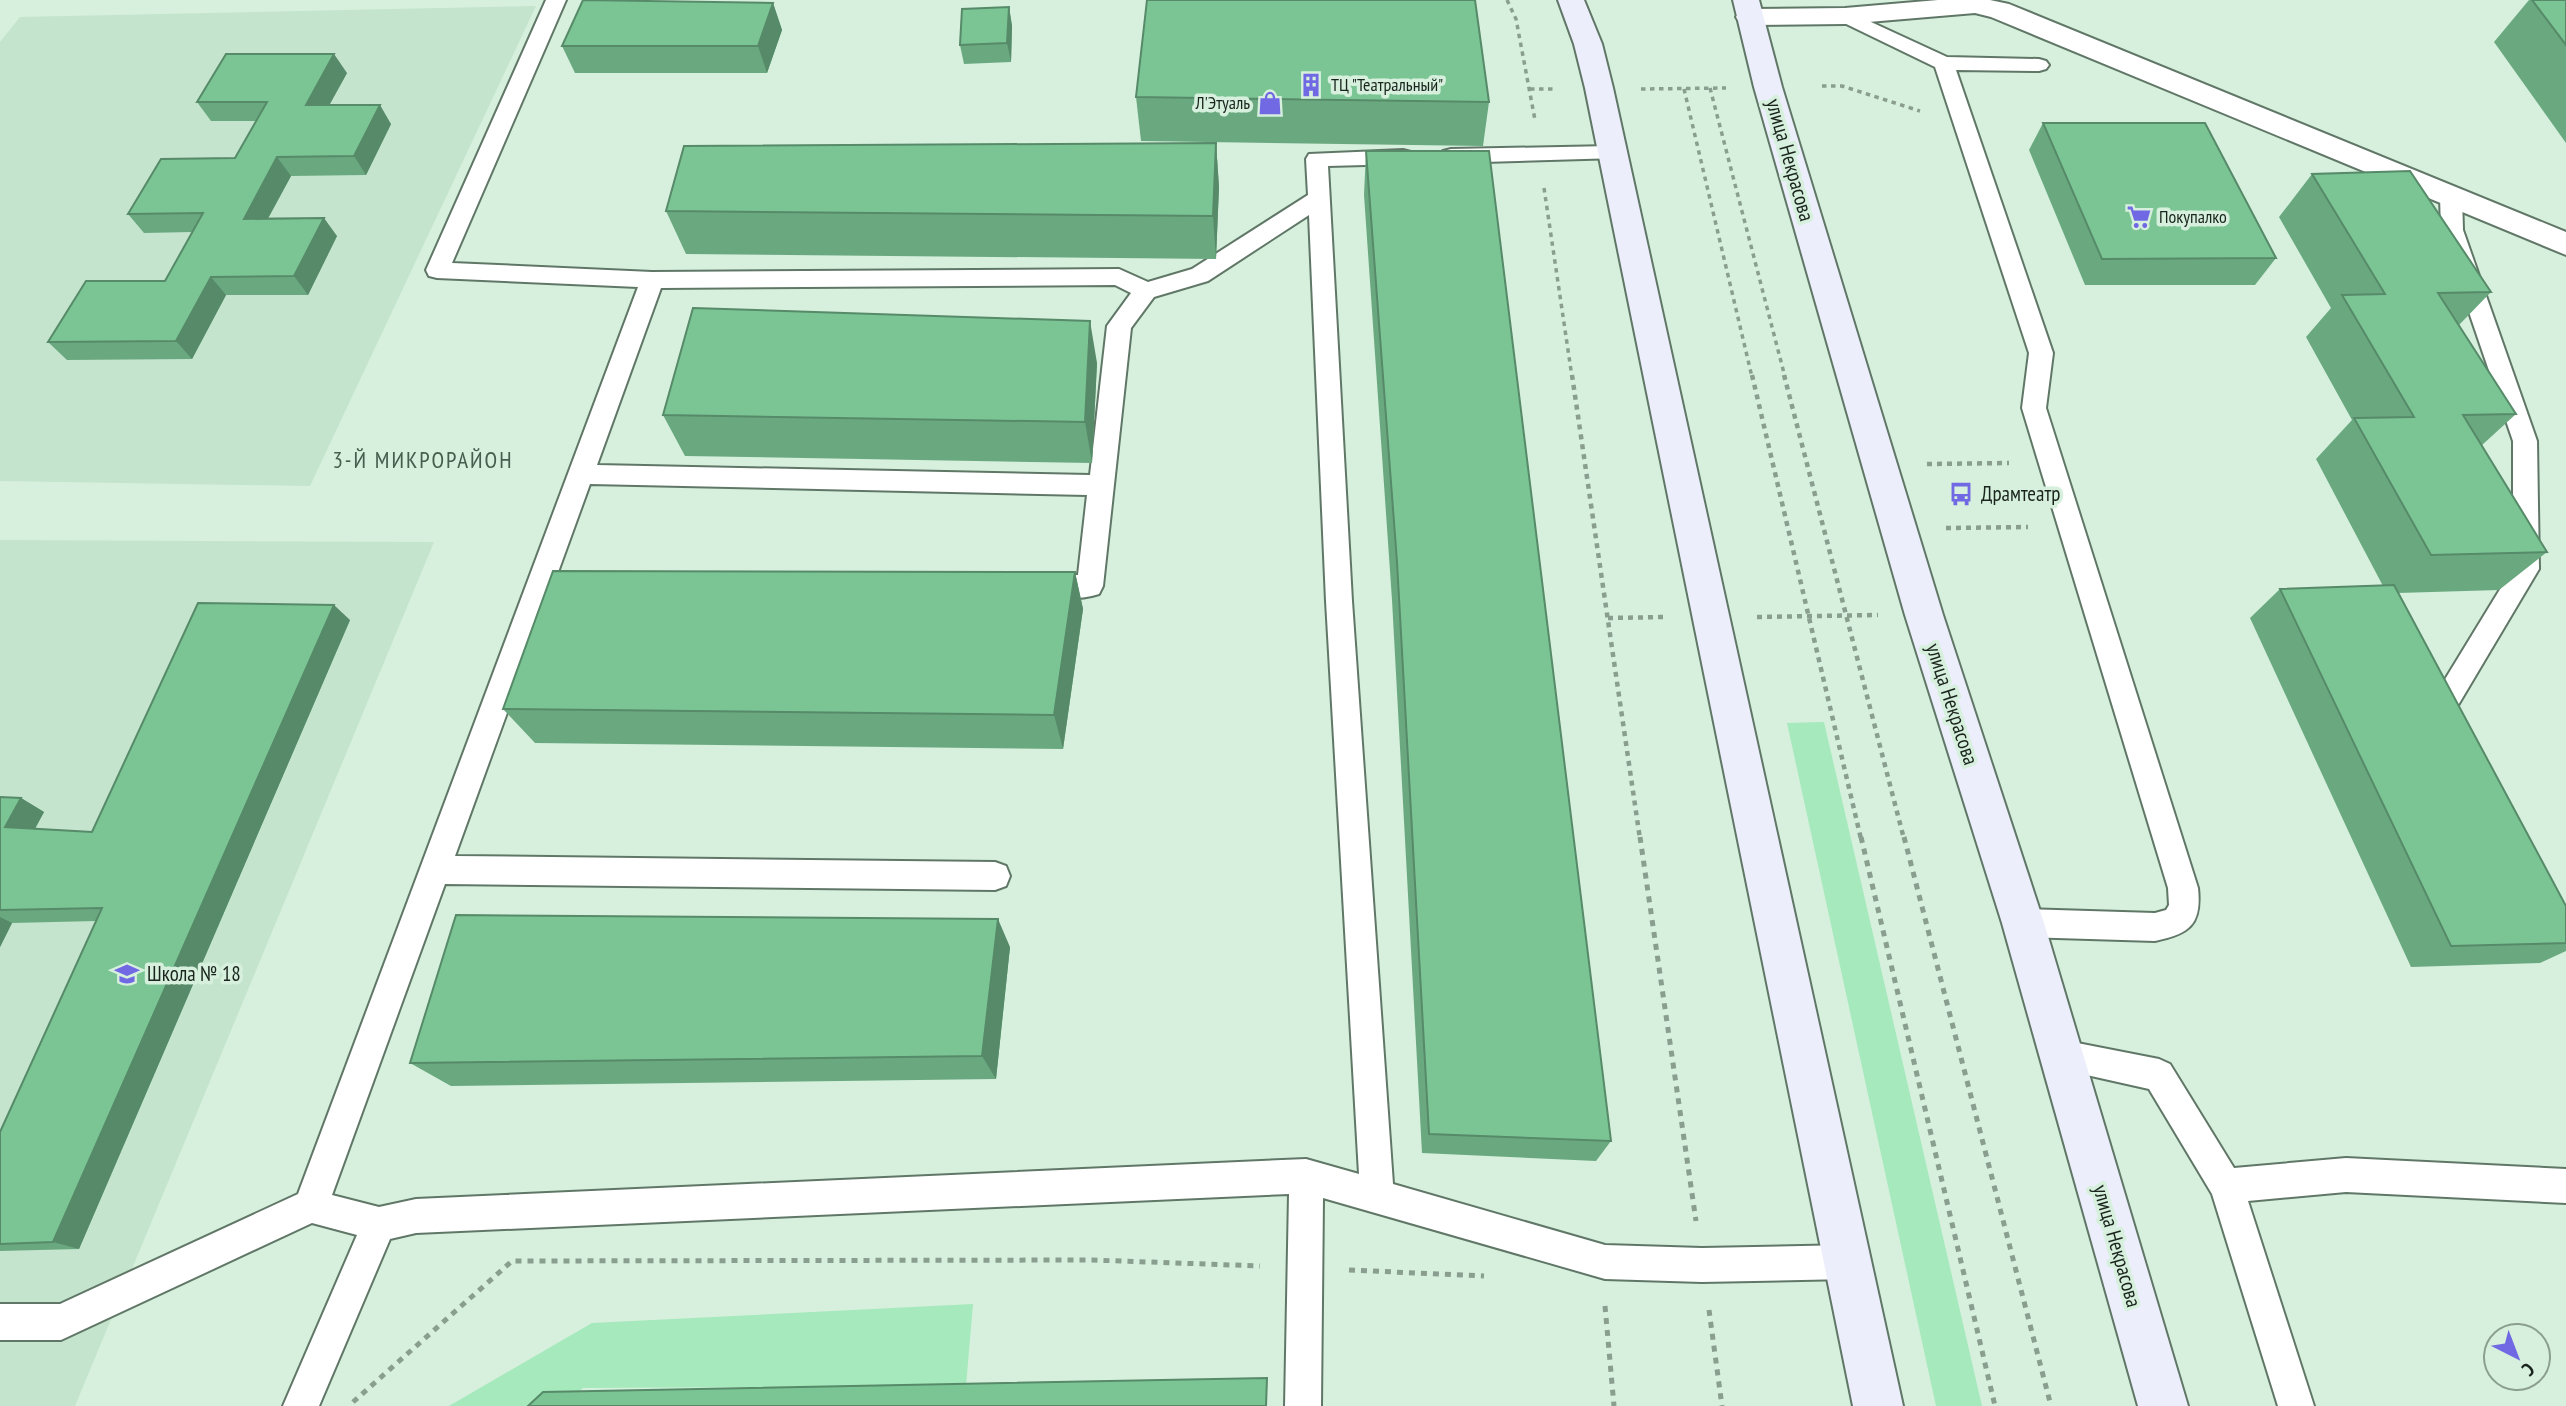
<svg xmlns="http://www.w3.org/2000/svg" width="2566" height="1406" font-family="'PT Sans Narrow',sans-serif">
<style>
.built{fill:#c4e4cd}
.green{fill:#a6e9bc}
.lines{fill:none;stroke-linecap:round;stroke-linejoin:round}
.service-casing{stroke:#607767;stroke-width:4}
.minor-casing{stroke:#607767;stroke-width:4}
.secondary-casing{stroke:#607767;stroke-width:4}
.path-far2{stroke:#8a9e8f;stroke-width:3.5;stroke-dasharray:4.5 4.5;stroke-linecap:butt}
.path-far1{stroke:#8a9e8f;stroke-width:4.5;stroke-dasharray:5 5;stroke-linecap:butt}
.path{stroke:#8a9e8f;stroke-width:5;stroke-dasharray:6 6;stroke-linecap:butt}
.service{fill:#fff;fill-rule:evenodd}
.minor{fill:#fff;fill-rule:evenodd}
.secondary{fill:#edeefc;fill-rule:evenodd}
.wall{fill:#6aa980}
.shaded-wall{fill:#568a68}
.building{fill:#7bc595;stroke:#568a68;stroke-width:2}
.labels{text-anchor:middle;stroke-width:7;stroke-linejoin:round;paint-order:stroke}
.far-poi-label{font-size:18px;fill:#1a241d;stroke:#d6f0dd;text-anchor:start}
.street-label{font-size:21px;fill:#1a241d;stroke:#d6f0dd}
.poi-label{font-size:21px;fill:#1a241d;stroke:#d6f0dd;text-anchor:start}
.neighbourhood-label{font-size:23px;letter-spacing:2px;fill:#475d4e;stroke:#d6f0dd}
</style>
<rect width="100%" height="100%" fill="#d6f0dd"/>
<g class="built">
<path d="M536,6L310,486L0,481V42L20,17Z"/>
<path d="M0,540L434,542L75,1406H0Z"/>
</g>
<g class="green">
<path d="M1824,722L1982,1406H1936L1787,723Z"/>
<path d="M973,1304L966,1386L583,1388L563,1406H449L592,1323Z"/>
</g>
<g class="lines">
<g class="service-casing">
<g id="service">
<path d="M546,0H566L452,263L652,272L1119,269L1148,282L1192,269L1308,195L1306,159L1309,154L1403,150L1411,152L1414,157L1411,162L1403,164L1328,166L1352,601L1393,1184L1605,1245L1702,1248L1849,1245L1861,1250L1866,1262L1861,1274L1849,1279L1702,1282L1605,1279L1323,1198L1321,1406H1285L1289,1194L416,1233L390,1239L319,1406H283L357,1235L312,1223L61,1340H0V1304H60L298,1194L638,287L437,278L429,276L426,270ZM1309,215L1326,601L1359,1174L1306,1159L416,1199L379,1207L332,1195L445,884L995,890L1006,886L1010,876L1006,866L995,862L455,856L590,484L1087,495L1078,575H1040L1031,578L1027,586L1031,594C1049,600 1081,600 1099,594L1103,586L1131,328L1154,297L1208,281ZM1115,285L1131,293L1107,326L1090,475L597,465L661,288Z"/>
<path d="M1845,10L1947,57L2039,59L2046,61L2049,65L2046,69L2039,71L1956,70L2053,353L2046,408L2198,888C2202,925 2189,934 2155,941L2023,937L2012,933L2008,923L2012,913L2023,909L2155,913L2166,910L2169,905L2168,888L2022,408L2029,353L1935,67L1838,20L1835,16L1838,12Z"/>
<path d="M1611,146L1619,148L1622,153L1619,158L1451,163L1443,161L1440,156L1443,151L1451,149Z"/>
<path d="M2451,189L2459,191L2462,196L2463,230L2537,441L2539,569L2457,707L2447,711L2437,707L2433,699L2513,568V441L2441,230L2440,196L2443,191Z"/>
<path d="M2062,1040L2159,1059L2170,1064L2234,1168L2346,1158L2566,1169V1203L2346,1192L2248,1201L2314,1406H2278L2212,1194L2149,1089L2051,1067L2046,1056L2051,1045Z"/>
</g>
</g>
<g class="minor-casing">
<path id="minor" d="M1938,0H1990L2009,4L2566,232V255L1991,17L1975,13L1845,24L1750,25L1740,23L1736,17L1740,11L1750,9L1845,8Z"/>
</g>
<g class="secondary-casing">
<g id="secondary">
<path d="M1558,0H1584L1602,44L1613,88L1903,1406H1853L1585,88L1574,44Z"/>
<path d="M1733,0H1759L1782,87L1943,615L2044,923L2188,1406H2138L2002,923L1905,615L1754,87Z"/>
</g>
</g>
<g class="path-far2">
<path d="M1507,0L1516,19L1535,120"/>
<path d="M1822,86H1842L1920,111"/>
<path d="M1710,88L1785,377"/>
<path d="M1530,89H1557"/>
<path d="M1641,89L1726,88"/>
<path d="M1684,89L1752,377"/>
<path d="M1544,188L1572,377"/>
</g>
<g class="path-far1">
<path d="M1572,375L1640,839"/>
<path d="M1752,375L1861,839"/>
<path d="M1784,375L1904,839"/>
<path d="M1927,464L2009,463"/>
<path d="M1946,528L2028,527"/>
<path d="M1757,617L1878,615"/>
<path d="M1608,618L1665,617"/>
</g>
<g class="path">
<path d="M1640,837L1696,1221"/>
<path d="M1861,837L1995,1406"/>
<path d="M1904,837L2051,1406"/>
<path d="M1349,1270L1484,1276"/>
<path d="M1605,1306L1614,1406"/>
<path d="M1709,1310L1722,1406"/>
<path d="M353,1402L512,1261L1092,1260L1260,1266"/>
</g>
<use href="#service" class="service"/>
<use href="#minor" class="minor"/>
<use href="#secondary" class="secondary"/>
</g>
<g class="wall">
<path d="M2529,0H2566V143L2494,42Z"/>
<path d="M773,3L782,30L767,73H575L562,46Z"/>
<path d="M1009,7L1012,26L1011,62L964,64L960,45Z"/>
<path d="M347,73L329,105L391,124L366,175L291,176L268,218L337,236L308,295H226L192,359L67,360L48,342L165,281L192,232L144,233L128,214L235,158L256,121H211L197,102Z"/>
<path d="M1136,97L1489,102L1483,146L1141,141Z"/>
<path d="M2043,123L2276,258L2255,285H2085L2029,150Z"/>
<path d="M1216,143L1219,187L1216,259L686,254L666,211Z"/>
<path d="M1366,151L1611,1141L1596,1161L1422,1153L1392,600L1364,195Z"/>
<path d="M2312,174L2491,292L2459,325L2516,414L2481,446L2547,552L2499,590L2398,593L2566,906V951L2540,963L2411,967L2250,618L2280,589L2383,586L2316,459L2352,420L2306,337L2331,308L2279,217Z"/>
<path d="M1097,363L1092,463L685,456L663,415Z"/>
<path d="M1075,572L1083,609L1063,749L535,743L503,709Z"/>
<path d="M350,620L79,1249L0,1251V1132L96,921L12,923L0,947V797L21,798L44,812L35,829L92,832Z"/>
<path d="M1010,947L996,1079L451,1086L410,1063Z"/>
</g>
<g class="shaded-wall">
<path d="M773,3L782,30L767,73L758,46Z"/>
<path d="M1009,7L1012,26L1011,62L1007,43Z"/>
<path d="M334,54L347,73L319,124L306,105Z"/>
<path d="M380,105L391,124L366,175L354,156Z"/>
<path d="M1216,143L1219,187L1216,259L1213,216Z"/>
<path d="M277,157L291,176L258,237L244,219Z"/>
<path d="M324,218L337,236L308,295L294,276Z"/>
<path d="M211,277L226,295L192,359L176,341Z"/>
<path d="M1090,321L1097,363L1092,463L1085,422Z"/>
<path d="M1075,572L1083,609L1063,749L1054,715Z"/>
<path d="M334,605L350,620L79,1249L53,1242Z"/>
<path d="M21,798L44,812L28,841L5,827Z"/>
<path d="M0,917L12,923L0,947Z"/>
<path d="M998,919L1010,947L996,1079L982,1056Z"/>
</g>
<g class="building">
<path d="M583,0L773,3L758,46H562Z"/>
<path d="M1147,0H1475L1489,102L1136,97Z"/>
<path d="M2532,0H2566V45Z"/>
<path d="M1009,7L1007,43L960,45L962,9Z"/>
<path d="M226,54H334L306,105H380L354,156L277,157L244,219L324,218L294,276L211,277L176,341L48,342L86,281H165L203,213L128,214L161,159L235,158L267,102H197Z"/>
<path d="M2043,123H2205L2276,258L2102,259Z"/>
<path d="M1216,143L1213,216L666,211L684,146Z"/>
<path d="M1366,151H1489L1611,1141L1429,1134L1397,562Z"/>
<path d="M2410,171L2491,292L2438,293L2516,414L2463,415L2547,552L2431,555L2354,418L2414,417L2342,295L2385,294L2312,174Z"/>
<path d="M693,308L1090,321L1085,422L663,415Z"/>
<path d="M553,571L1075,572L1054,715L503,709Z"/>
<path d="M2394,585L2566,906V943L2451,946L2280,589Z"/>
<path d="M198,603L334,605L53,1242L0,1244V1132L102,908L0,910V797L21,798L5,827L92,832Z"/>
<path d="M456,915L998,919L982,1056L410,1063Z"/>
<path d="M1267,1378L1266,1406H528L543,1392Z"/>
</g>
<defs>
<g id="building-bare" transform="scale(1.89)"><path d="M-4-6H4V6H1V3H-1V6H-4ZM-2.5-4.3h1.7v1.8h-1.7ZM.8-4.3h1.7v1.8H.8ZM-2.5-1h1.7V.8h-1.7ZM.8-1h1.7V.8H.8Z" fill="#7069e3" stroke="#d6f0dd" stroke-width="2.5" paint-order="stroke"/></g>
<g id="shop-bare" transform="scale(1.89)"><path d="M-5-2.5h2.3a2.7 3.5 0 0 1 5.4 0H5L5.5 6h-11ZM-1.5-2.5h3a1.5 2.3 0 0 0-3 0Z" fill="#7069e3" stroke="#d6f0dd" stroke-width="2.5" paint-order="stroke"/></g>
<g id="supermarket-bare" transform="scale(1.89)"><path d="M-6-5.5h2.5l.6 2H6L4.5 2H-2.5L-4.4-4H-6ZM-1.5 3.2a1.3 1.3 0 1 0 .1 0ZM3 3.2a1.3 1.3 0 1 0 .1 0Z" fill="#7069e3" stroke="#d6f0dd" stroke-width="2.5" paint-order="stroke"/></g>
<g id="bus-bare" transform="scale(1.89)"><path d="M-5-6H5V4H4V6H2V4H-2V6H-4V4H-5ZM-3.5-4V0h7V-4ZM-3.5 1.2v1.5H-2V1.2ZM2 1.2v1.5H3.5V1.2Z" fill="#7069e3" stroke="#d6f0dd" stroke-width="2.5" paint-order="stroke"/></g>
<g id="school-bare" transform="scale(1.89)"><path d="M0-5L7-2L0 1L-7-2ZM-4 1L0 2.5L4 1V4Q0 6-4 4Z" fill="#7069e3" stroke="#d6f0dd" stroke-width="2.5" paint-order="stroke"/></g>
</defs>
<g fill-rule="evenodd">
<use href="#building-bare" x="1311" y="85"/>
<use href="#shop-bare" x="1270" y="103"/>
<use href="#supermarket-bare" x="2139" y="217"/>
<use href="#bus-bare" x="1961" y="494"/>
<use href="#school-bare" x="127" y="974"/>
</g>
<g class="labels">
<g class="far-poi-label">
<text x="1331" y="91">ТЦ "Театральный"</text>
<text x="1250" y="109" text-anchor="end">Л'Этуаль</text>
<text x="2159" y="223">Покупалко</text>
</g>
<g class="street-label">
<text transform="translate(1790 160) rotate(74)" y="7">улица Некрасова</text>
<text transform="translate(1952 704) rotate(72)" y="7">улица Некрасова</text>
<text transform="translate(2117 1246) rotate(74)" y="7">улица Некрасова</text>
</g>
<g class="poi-label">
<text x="1981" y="501">Драмтеатр</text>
<text x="147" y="981">Школа № 18</text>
</g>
<g class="neighbourhood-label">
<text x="423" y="468">3-Й МИКРОРАЙОН</text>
</g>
</g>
<g transform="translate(2517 1357) rotate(138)"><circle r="33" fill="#d6f0dd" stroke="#8b9e90" stroke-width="2"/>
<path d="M0-5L12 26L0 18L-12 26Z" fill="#7069e3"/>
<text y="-10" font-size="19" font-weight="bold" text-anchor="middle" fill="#1a241d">С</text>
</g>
</svg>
